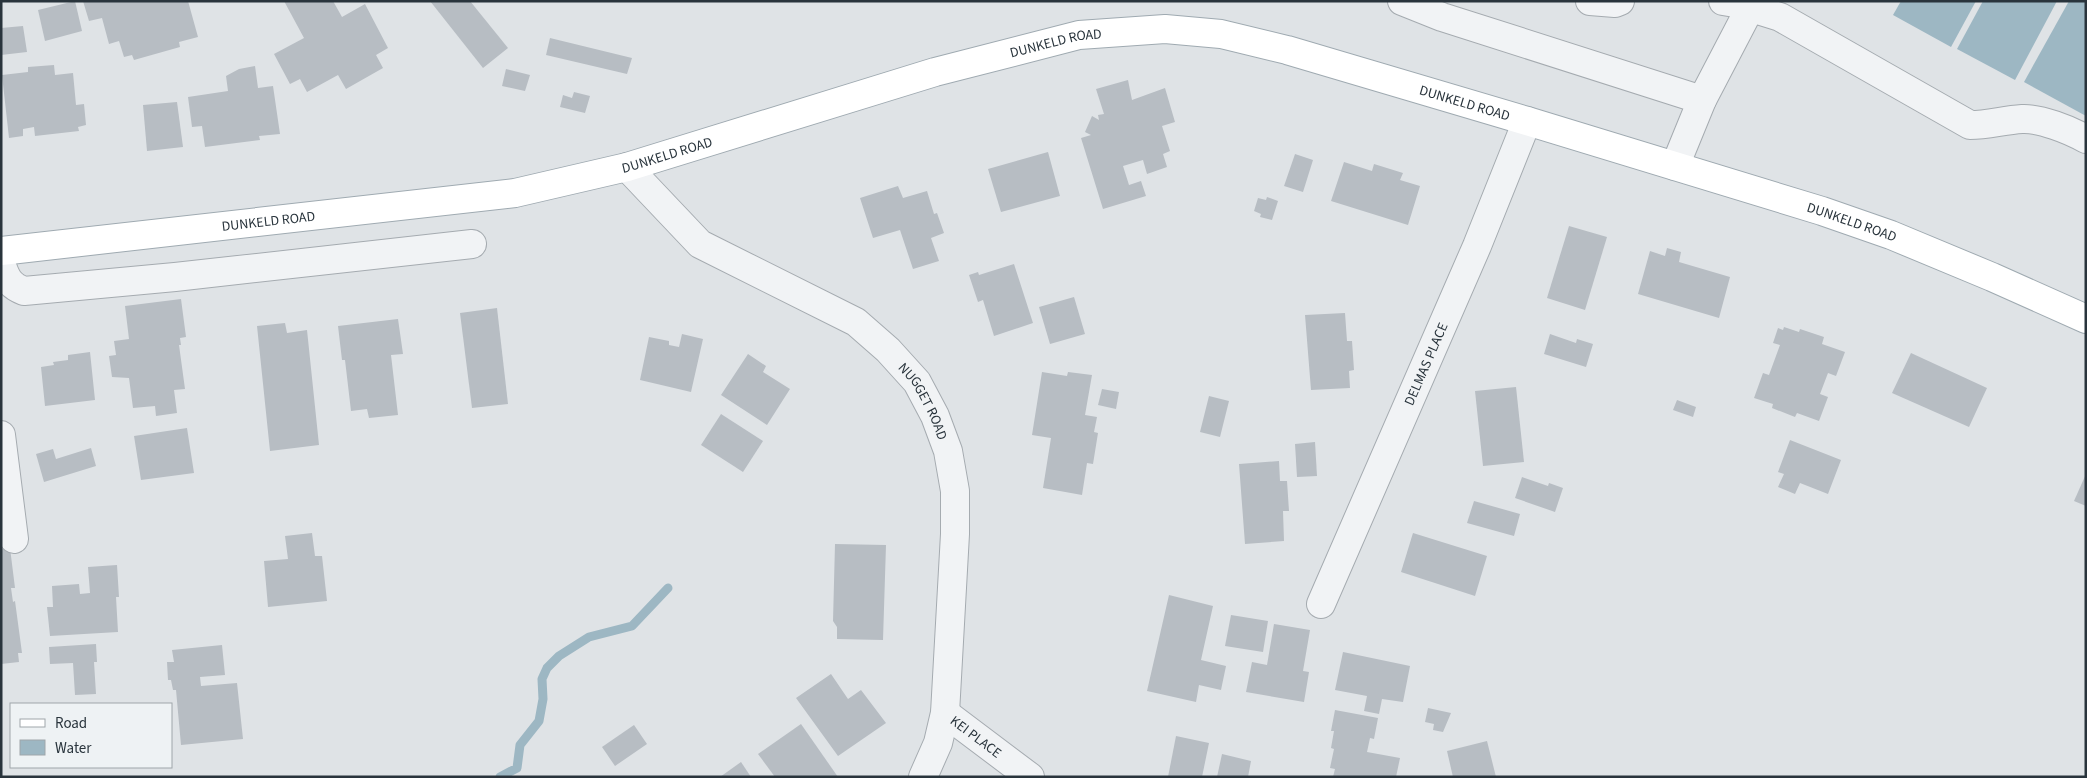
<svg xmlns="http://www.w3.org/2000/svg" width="2087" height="778" font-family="'Source Sans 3',sans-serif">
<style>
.water{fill:#9db7c3}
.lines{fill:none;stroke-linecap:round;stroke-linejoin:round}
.stream{stroke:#9db7c3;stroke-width:9}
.building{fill:#b7bdc3}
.minor-casing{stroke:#a5abb0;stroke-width:30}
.major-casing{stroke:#9faab1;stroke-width:30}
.minor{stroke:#f1f3f5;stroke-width:28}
.major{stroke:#fff;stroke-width:28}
.labels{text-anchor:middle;stroke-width:4;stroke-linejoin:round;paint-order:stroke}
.street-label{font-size:14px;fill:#29343c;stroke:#eef2f4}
</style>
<rect width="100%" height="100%" fill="#dfe3e6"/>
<g class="water">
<path d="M1901,1H1976L1951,47L1893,15Z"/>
<path d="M1983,1H2057L2015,80L1957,49Z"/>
<path d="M2069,1H2086V116L2024,82Z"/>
</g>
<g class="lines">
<path class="stream" d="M500,777L517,768L520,745L539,721L543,699L542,679L547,668L559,656L589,637L632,626L668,588"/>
</g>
<g class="building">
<path d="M75,1L82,31L45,41L38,10Z"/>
<path d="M83,1H188L198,37L179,42L180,47L134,60L132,55L124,57L119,41L109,44L102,18L89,21Z"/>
<path d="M284,1H333L342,17L365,4L388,48L376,55L383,68L346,89L338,75L307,92L300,79L290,84L274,54L304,38Z"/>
<path d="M430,1H470L508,48L483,68Z"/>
<path d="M23,26L27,52L1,55V28Z"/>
<path d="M550,38L632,58L627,74L546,55Z"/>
<path d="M54,65L55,75L73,73L76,105L84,104L86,125L78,127L79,131L35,136L34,127L23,129V136L9,138L2,75L28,72V67Z"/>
<path d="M255,66L258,88L273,86L280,134L259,136L260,140L205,147L202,126L192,127L188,97L228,91L226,76L239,69Z"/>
<path d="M506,69L530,75L525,91L502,86Z"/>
<path d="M1128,80L1132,100L1165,88L1175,122L1162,126L1170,151L1163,154L1167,167L1147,174L1143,160L1123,166L1129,185L1141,181L1146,196L1103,209L1081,138L1091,135L1085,132L1092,116L1099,120L1098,115L1104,114L1096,89Z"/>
<path d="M574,92L590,96L585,113L560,107L563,95L572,98Z"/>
<path d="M177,102L183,147L147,151L143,105Z"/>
<path d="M1048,152L1060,196L1001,212L988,169Z"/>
<path d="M1295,154L1313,160L1303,192L1284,186Z"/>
<path d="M1344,162L1372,171L1374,164L1403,173L1400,180L1420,186L1408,225L1331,201Z"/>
<path d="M898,186L903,198L927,191L934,214L937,213L944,233L931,238L939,261L913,269L900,230L873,238L860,198Z"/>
<path d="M1267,197L1278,201L1272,220L1260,217L1261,214L1254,211L1258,198L1266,200Z"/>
<path d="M1569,226L1607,237L1585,310L1547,298Z"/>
<path d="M1667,248L1681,252L1679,262L1730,277L1719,318L1638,294L1650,251L1665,256Z"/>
<path d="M1014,264L1033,323L994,336L983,300L978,302L969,275L978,272L979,275Z"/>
<path d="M1074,297L1085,334L1050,344L1039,307Z"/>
<path d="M181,299L186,337L180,338L181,345H179L185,389L174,390L177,413L156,416L155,406L133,408L129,378L112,377L109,356L116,355L114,341L129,339L125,306Z"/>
<path d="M497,308L508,404L472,408L460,313Z"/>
<path d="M1345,313L1347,341H1352L1354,370L1349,371L1350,388L1311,390L1305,315Z"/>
<path d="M398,319L403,354L391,355L398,415L369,418L367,409L351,411L345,360H342L338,326Z"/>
<path d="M285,323L287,333L307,330L319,445L270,451L257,326Z"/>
<path d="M1784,327L1799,332L1800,329L1824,337L1822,344L1845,352L1836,376L1828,373L1820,394L1828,397L1819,421L1797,413L1795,417L1772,408L1773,404L1754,398L1763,373L1769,375L1780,345L1773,343L1778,328L1783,330Z"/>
<path d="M682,334L703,339L691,392L640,380L649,337L669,341V345L679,347Z"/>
<path d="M1550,334L1576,343L1577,339L1593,344L1586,367L1544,354Z"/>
<path d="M90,352L95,400L45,406L41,367L54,365L53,362L68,360V355Z"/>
<path d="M1911,353L1987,388L1969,427L1892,393Z"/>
<path d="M748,354L766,366L763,372L790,389L767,425L721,395Z"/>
<path d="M1042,372L1067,376L1068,372L1092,375L1085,415L1097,417L1094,432L1098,433L1093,464L1087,463L1082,495L1043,488L1051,438L1032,435Z"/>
<path d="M1516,387L1524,462L1483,466L1475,391Z"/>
<path d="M1102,389L1119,392L1116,409L1098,405Z"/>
<path d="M1209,396L1229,401L1220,437L1200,432Z"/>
<path d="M1677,400L1696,407L1693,417L1673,410Z"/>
<path d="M721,414L763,441L743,472L701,445Z"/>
<path d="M187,428L194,473L141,480L134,436Z"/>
<path d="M1790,440L1841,460L1828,494L1800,483L1795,494L1778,487L1784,474L1778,472Z"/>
<path d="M1315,442L1317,476L1297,477L1295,444Z"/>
<path d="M91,448L96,466L44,482L36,454L53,449L56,459Z"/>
<path d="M1279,461L1280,481H1287L1289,511H1283L1284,541L1245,544L1239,464Z"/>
<path d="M2086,474V506L2074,501Z"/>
<path d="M1522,477L1548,486L1549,483L1563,488L1555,512L1515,498Z"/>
<path d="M1474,501L1520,514L1514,536L1467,523Z"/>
<path d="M312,533L315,556H322L327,601L268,607L264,561L288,559L285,536Z"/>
<path d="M1413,533L1487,556L1475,596L1401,572Z"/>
<path d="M835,544L886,545L883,640L837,639V627L833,621Z"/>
<path d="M10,548L15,588H11L13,602L15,601L22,653H18L19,662L1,664V549Z"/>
<path d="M117,565L119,597H116L118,632L50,636L47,607H53L52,586L79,584L80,594L90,593L88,567Z"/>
<path d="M1169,595L1213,606L1201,660L1226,666L1221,690L1199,685L1196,702L1147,691Z"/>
<path d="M1231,615L1268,621L1263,652L1225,646Z"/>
<path d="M1274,624L1310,630L1303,671L1309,672L1304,702L1246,692L1252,662L1267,665Z"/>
<path d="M96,644L97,662H94L96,694L75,695L73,663L50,664L49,647Z"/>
<path d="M222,645L225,675L200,677L201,686L237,683L243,739L181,745L176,690H173L171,680H168L167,662H174L172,650Z"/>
<path d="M1343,652L1410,666L1403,702L1382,699L1379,714L1364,711L1367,696L1335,690Z"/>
<path d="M831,674L848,699L861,690L886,723L838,756L796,698Z"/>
<path d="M1428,708L1451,713L1443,732L1433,730L1434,724L1425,722Z"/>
<path d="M1335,710L1378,718L1374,739L1370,738L1367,752L1400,758L1396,777H1333L1335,769L1330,768L1334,749L1331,748L1334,731H1331Z"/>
<path d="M801,724L838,777H775L758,754Z"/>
<path d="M634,725L647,744L615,766L602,747Z"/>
<path d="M1176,736L1209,743L1202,777H1168Z"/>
<path d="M1487,741L1496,777H1453L1447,751Z"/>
<path d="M1222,754L1251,761L1248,777H1217Z"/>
<path d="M741,762L751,777H720Z"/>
</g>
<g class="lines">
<g class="minor-casing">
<g id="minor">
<path d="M1402,1L1442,17L1702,100"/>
<path d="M1590,1L1615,3L1620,1"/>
<path d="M1723,1L1735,3L1780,17L1970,125C1988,125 2004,120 2022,119C2040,118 2070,130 2086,139"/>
<path d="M1675,166L1702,100L1750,8"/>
<path id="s1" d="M627,167L700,244L856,322L888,350L917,382L935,416L948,451L955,491V534L945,713L938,743L923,777"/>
<path d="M1,263C6,278 9,285 24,291L175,277L472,244"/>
<path d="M1,435L14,539"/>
<path id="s2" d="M1321,604L1477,246L1527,121"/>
<path id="s3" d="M945,713L1030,777"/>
</g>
</g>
<g class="major-casing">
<g id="major">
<path id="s4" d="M1,251L515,193L627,167L935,72L1079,35L1165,29L1221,34L1287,50L1527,121L1822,211L1891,235L1992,277L2086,319"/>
</g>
</g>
<use href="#minor" class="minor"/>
<use href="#major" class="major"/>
</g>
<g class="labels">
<g class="street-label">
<text dy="5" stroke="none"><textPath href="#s4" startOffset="1079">DUNKELD ROAD</textPath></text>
<text dy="5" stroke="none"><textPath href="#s4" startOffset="1499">DUNKELD ROAD</textPath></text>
<text dy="5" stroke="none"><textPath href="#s4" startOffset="674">DUNKELD ROAD</textPath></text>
<text dy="5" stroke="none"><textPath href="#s4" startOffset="269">DUNKELD ROAD</textPath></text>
<text dy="5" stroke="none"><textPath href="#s4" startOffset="1904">DUNKELD ROAD</textPath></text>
<text dy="5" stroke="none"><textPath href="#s2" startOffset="262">DELMAS PLACE</textPath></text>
<text dy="5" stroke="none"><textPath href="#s1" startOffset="386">NUGGET ROAD</textPath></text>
<text dy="5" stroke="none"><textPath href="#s3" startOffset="39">KEI PLACE</textPath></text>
</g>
</g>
<rect width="2087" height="778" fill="none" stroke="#29343c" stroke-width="5"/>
<rect x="10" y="703" width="162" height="65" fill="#eef2f4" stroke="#9fa6aa"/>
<rect x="20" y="719" width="25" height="8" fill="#ffffff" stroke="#9fa6aa"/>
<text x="55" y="728" font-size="15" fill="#29343c">Road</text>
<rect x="20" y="740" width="25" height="15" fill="#9db7c3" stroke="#9fa6aa"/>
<text x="55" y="753" font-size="15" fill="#29343c">Water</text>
</svg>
